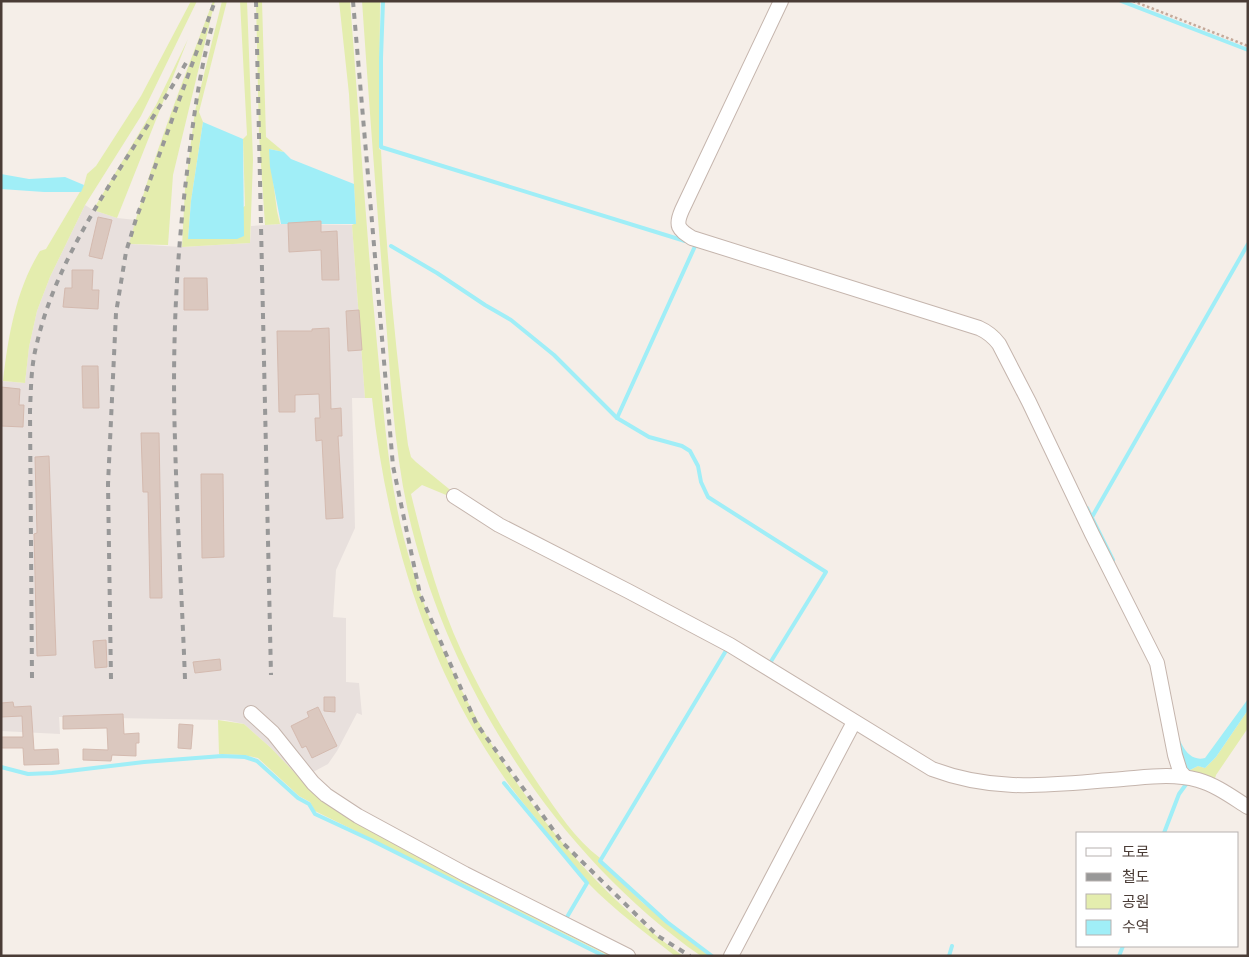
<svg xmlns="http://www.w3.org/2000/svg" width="1249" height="957" font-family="'PT Sans','Noto Sans KR',sans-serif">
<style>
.industrial{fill:#e8e0dd}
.green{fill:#e4edae}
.water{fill:#a0eef7}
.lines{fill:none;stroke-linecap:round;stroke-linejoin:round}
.stream{stroke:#a0eef7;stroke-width:4}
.building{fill:#dbc8bf;stroke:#d4baaf}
.minor-casing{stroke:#c5b5ad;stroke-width:16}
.path{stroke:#c5a99a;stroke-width:2.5;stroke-dasharray:2.5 2.5;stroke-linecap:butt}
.minor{stroke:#fff;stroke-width:14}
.rail{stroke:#989898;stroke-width:4;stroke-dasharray:6 6;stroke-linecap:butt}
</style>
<rect width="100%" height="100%" fill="#f5eee8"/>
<path class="industrial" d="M85,205L93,210L117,218L136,220L130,244L182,247L250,243L251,226L281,224L352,225L365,398H352L355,528L336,570L333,617L346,618V682L359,683L362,715L357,713L337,751L328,764L300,779L271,748L244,724L225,720L59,717L60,734L1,731V381L25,383L29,347L37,311L50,277Z"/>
<g class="green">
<path d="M191,1H197L141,116L85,205L50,277L37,311L29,347L25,383L3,381C8,337 16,289 40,251L46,249L84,185L87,174L96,166L141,96Z"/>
<path d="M213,1H215L173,175L168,245L129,244C151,161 183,81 213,1Z"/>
<path d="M222,1H227L199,112L203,122L191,201L188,239L245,206L243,139L247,135L240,1H247L253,160L250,243L182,247L185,189L195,111Z"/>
<path d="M256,1H262L266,137L284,152L269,149L277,211L280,224L265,225L259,135Z"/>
<path d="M339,1H350C359,115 366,230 377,344C383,403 387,464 400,522C437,686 546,858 683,956H675C646,933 614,910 588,883C573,867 559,847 545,830C530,811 514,793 501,773C425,662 386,531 372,398H365L352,225L356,223L349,94Z"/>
<path d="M362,1H380L379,149L381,150C386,249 395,347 408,445L411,457L416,462L454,493L451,497L422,485L411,494C424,547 438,600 461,650C483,698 510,742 539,785C557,811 575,839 600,858L599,861L643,903L709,956H701C560,858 454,694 412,529C394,457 391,382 385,308C377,206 369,104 362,1Z"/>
<path d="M783,1H786L689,209C684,220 683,227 693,234L813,274L997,330L1159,660C1166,682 1170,704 1174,726C1176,741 1178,759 1186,772L1198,766L1205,768L1216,757L1248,710V728L1216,775L1214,782L1185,773L1181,767L1158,662L1086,517L1042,422L1001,342C994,334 988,330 979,327L691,235C684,230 681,225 683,216Z"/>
<path d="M188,39L117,218L93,210L156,105Z"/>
<path d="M218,720L244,724L271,748L316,795L337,810L619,956H609L315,811L310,802L299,796L258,758L243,755L219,754Z"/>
</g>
<g class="water">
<path d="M203,122L243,139L244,236L237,239H188L191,201Z"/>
<path d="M269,149L284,152L291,159L354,184L356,224H281L270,167Z"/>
<path d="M1,174L29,179L65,177L84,185L81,192H44L1,189Z"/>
<path d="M1248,699V710L1216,757L1205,768L1198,766L1186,772L1173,723C1179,737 1185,763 1205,758Z"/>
</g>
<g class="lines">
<g class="stream">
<path d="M383,1L381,58V147L685,241"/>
<path d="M1121,1L1248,50"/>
<path d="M391,246L437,273L485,305L511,320L554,355L617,418L649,437L682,446L690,451L698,466L701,482L708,497L826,572L770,663L772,664"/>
<path d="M617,418L696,244"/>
<path d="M1087,508L1113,560"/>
<path d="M1092,517L1248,244"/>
<path d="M1,767L28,774L52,773L144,762L222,756L245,757L257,761L298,798L309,804L315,814L371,840L604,956"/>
<path d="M504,783L587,883L567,917"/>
<path d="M1164,833L1179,794L1187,783"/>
<path d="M712,956L667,922L600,861L727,649"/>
<path d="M949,956L952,946"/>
<path d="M1119,956L1123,946"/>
</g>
</g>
<g class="building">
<path d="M98,217L112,220L102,259L89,256Z"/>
<path d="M321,221V232L337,231L339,280H322L321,250L289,252L288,223Z"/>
<path d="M72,270H93L92,290H99L98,309L63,307L65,288H72Z"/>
<path d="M184,278H207L208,310H184Z"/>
<path d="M359,310L362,350L348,351L346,311Z"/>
<path d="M329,328L331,409L341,408L342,436H338L343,518L326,519L322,440L316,441L315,418H320L319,394L295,395V412H279L277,331H312V329Z"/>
<path d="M82,366H98L99,408H83Z"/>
<path d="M1,387L20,389L19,405H24L23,427L1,426Z"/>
<path d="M141,433H159L162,598H150L148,492H143Z"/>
<path d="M49,456L56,655L37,656L34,534L37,533L35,457Z"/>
<path d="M201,474H223L224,557L202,558Z"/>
<path d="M106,640L107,667L95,668L93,641Z"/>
<path d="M220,659L221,670L195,673L193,662Z"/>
<path d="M324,697H335V712L324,711Z"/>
<path d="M13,702L14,707L31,706L34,750L58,749L59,764L24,765L23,748H1V737H23L22,716L1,717V703Z"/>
<path d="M318,707L337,746L312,758L306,746L302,748L291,726L309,717L307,712Z"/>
<path d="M123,714L124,734L139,733V743H136V756L112,755L111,761L83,760V749L108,750L107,728L63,729V716Z"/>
<path d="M179,724L193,725L191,749L178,748Z"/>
</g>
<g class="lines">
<g class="minor-casing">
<g id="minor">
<path d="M781,1L682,210C675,226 678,229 692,238L979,328C988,332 993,336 999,344L1029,402L1092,534L1157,663L1175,755L1180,771L1185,777"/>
<path d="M454,496L499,525L628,591L730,645L932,769C998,794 1054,784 1123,779C1148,777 1173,773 1198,780C1216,785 1232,797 1248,807"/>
<path d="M251,713L273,733L313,783L326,795L358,816L465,874L628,956"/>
<path d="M731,956L854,722"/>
</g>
</g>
<path class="path" d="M1133,1L1248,46"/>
<use href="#minor" class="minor"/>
<g class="rail">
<path d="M256,1L271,675"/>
<path d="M353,1L393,466L420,594L476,723L562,842L658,936L690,956"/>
<path d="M32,678L30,411C31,388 31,365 37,343C60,243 135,152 186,63"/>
<path d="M111,679L108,484L116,313L126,252L136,219L215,1"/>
<path d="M185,679C182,599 177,520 175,440C172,351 176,260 187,172C193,122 199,72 213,23"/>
</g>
</g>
<rect width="1249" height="957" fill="none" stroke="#4a3c36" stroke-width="5"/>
<rect x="1076" y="832" width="162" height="115" fill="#ffffff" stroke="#b7b1af"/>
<rect x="1086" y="848" width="25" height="8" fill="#ffffff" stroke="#b7b1af"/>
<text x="1122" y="857" font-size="15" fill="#4a3c36">도로</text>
<rect x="1086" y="873" width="25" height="8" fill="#989898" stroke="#b7b1af"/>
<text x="1122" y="882" font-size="15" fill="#4a3c36">철도</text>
<rect x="1086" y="894" width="25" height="15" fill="#e4edae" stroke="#b7b1af"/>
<text x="1122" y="907" font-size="15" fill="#4a3c36">공원</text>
<rect x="1086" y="920" width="25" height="15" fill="#a0eef7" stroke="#b7b1af"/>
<text x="1122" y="932" font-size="15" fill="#4a3c36">수역</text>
</svg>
